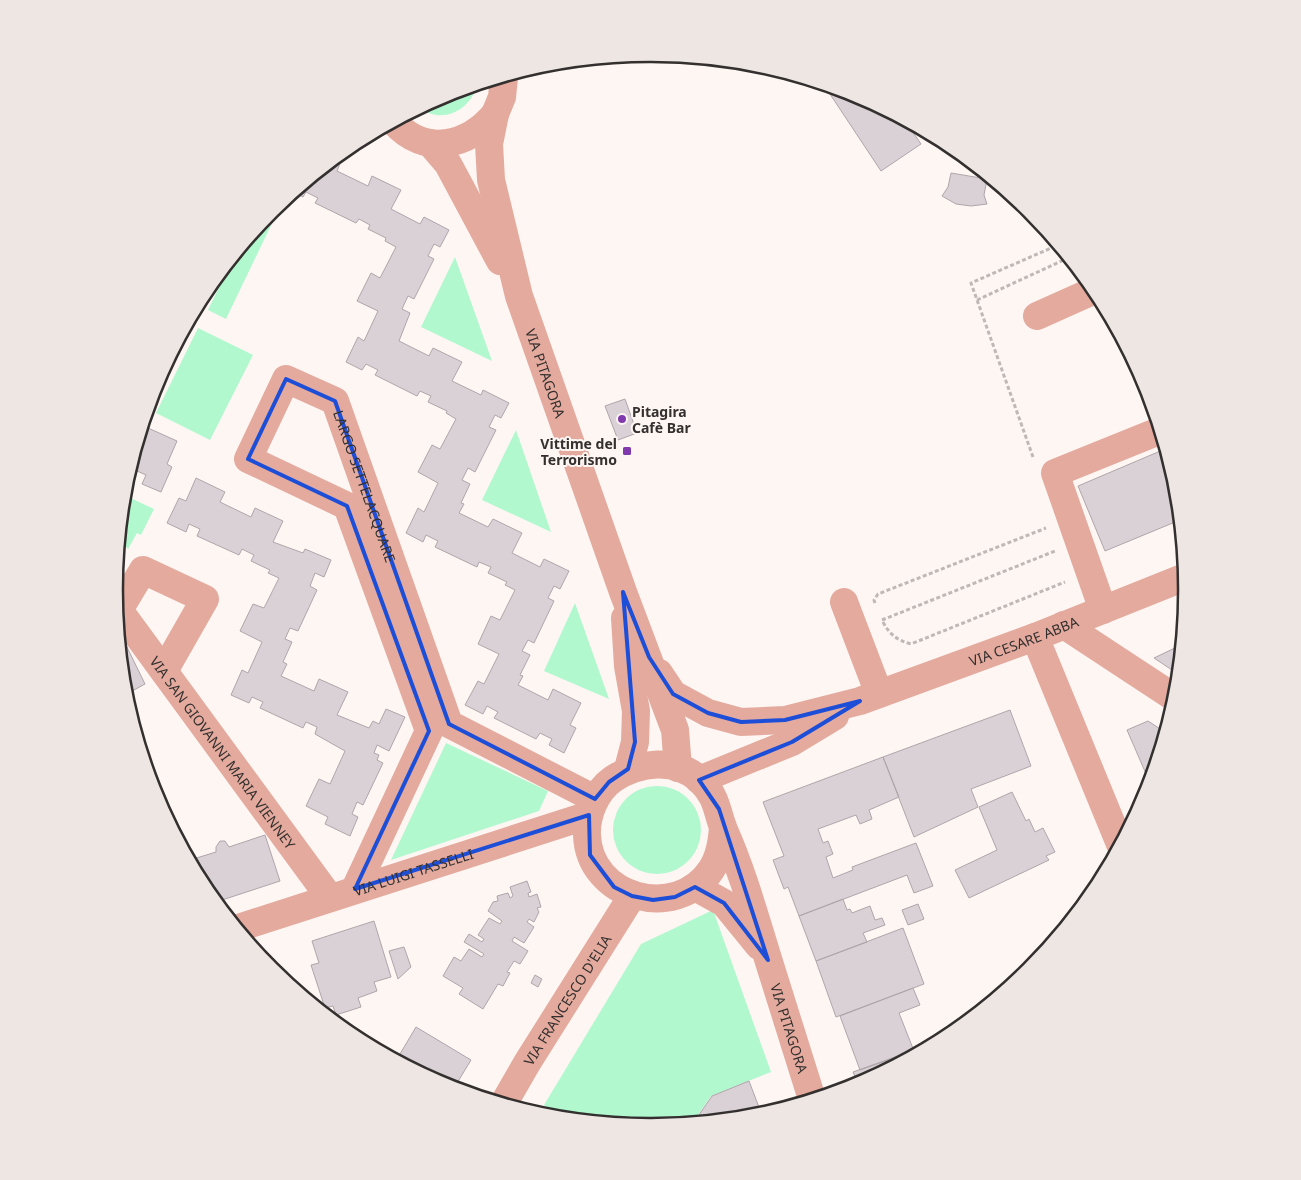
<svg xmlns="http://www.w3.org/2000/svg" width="1301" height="1180" font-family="'Noto Sans',sans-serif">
<rect width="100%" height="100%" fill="#fef6f3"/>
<!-- green -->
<path fill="#b1f8cf" d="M477,85c-6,25 -35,40 -57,23l26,-14z
M270,213l6,2 -50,104 -18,-9 25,-52z
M455,257l37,104 -71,-34z
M189,322l4,1 -40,83 -4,-2 6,-19z
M198,328l55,27 -43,85 -54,-27z
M516,430l35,102 -69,-32z
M124,495l30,14 -13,26 -4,-2 -9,16 -9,-10z
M575,603l34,96 -65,-28z
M446,743l102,48 -9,20 -148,49z
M613 830a44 44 0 1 1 88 0a44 44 0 1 1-88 0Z
M713,910l58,162 -60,24 -18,26 -43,4 -95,-9 -11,-12 97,-161z"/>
<!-- building -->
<path fill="#d9d1d5" stroke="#aea6aa" d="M824,85l32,10 50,27 15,22 -40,27z
M335,158l6,3 -4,10 31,15 4,-10 29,14 -10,19 29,15 4,-7 25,13 -9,17 -6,-3 -6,12 6,3 -20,40 -6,-3 -6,13 8,4 -11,28 30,15 4,-8 29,14 -10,19 29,14 2,-5 26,13 -8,15 -6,-3 -6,12 7,3 -21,42 -7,-4 -6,12 8,4 -9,19 3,1 -5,9 29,14 5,-8 29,14 -10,20 28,14 4,-8 25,12 -9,18 -6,-3 -6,12 6,3 -20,42 -6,-3 -6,11 8,4 -10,20 3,1 -5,9 30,15 5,-11 28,14 -11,22 6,3 -12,25 -15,-8 3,-6 -12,-6 -4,6 -42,-21 4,-6 -11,-6 -4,8 -18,-9 13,-24 6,3 15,-30 -21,-10 13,-28 9,4 15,-30 -10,-5 2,-3 -19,-9 3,-6 -12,-5 -2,5 -42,-20 3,-6 -12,-6 -3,7 -17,-9 12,-25 6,4 14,-29 -20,-11 14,-27 8,4 16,-30 -10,-6 1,-2 -19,-9 3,-6 -11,-5 -3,5 -42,-21 3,-5 -12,-6 -4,6 -16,-8 12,-25 6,4 14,-30 -21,-10 14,-28 9,5 16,-31 -11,-6 1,-3 -18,-9 2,-4 -11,-6 -3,4 -41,-20 3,-5 -12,-6 -3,5 -9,-5z
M951,173l36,6 -3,16 3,9 -16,2 -15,-2 -14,-8 6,-9z
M625,399l12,34 -19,7 -13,-34z
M148,428l29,13 -10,23 5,3 -11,25 -19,-8 4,-9 -11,-5 -3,7 -4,-2 12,-40 3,2z
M1165,449l11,37 4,34 -75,31 -27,-65z
M196,478l29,14 -5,10 31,15 4,-9 28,13 -10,21 30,11 2,-4 26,11 -7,17 -9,-4 -5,13 7,4 -19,41 -8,-3 -5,11 7,3 -9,20 4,2 -6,12 33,15 5,-12 29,13 -11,23 32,13 4,-7 6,3 7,-15 19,8 -16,34 -12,-6 -3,8 5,2 -2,5 6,3 -20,42 -6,-3 -5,12 6,3 -8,19 -25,-12 3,-7 -22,-11 13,-27 11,5 15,-33 -30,-17 2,-7 -11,-5 -3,6 -43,-20 3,-6 -11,-5 -3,6 -18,-8 11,-25 6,3 14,-31 -22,-11 13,-27 11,4 15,-30 -11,-5 2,-3 -19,-9 3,-6 -12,-6 -3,6 -42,-19 3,-7 -11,-5 -3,8 -19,-9 12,-25 7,3z
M123,639l22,45 -20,11 -6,-54z
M1181,645l-3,29 -24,-16z
M1010,710l21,56 -60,23 7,18 -64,30 -31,-80z
M1148,721l17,11 -15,51 -23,-53z
M883,757l16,40 -30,13 3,9 -12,5 -4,-9 -38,14 5,14 5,-2 5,13 -7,3 7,21 20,-8 -1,-3 64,-24 17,43 -19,7 -7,-18 -108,41 -11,-29 -4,2 -11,-29 11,-4 -21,-54z
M1012,792l14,29 3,-2 6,13 8,-4 12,24 -9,4 3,4 -80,38 -14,-28 42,-20 -18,-43z
M265,835l15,46 -64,21 -12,-14 -14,-28 26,-8v-5l4,-6h5l4,6z
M527,881l4,11 -3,1 1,4 8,-3 4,13 -4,1 2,4 -5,10 -5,-3 -2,3 7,5 -10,16 -10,-6 -2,4 16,10 -8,13 -6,-3 -7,11 3,1 -7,13 -5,-2 -15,25 -24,-15 4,-6 -20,-12 11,-19 7,4 8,-12 13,8 2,-3 -20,-12 5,-8 13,8 2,-3 -6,-4 11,-17 11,6 2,-3 -14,-10 5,-9 5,-1 -1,-5 11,-3 2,5 3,-2 -3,-9z
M843,899l4,11 3,-1 2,4 18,-7 5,14 7,-2 3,7 -22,8 4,9 -51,19 -17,-45z
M918,904l6,15 -16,6 -6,-15z
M374,921l17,56 -17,5 3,9 -19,7 3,9 -25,8 -3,-9 -8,2 -14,-43 8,-2 -7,-22z
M903,928l21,56 -88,33 -20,-56z
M404,947l7,20 -13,12 -9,-28z
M535,975l7,4 -4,8 -7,-4z
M913,988l7,17 -21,8 15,38 -54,19 -20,-54z
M416,1027l55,33 -17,28 -57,-29z
M934,1043l-76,41 -5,-12z
M749,1081l11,29 -18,7 -48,5 18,-26z"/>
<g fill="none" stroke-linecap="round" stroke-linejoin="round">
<!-- path -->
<path stroke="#bfb8b6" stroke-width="3" stroke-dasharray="4 2.5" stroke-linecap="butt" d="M977,300l91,-42
M1033,457l-62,-174 87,-38
M875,603l-1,-3 4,-6 168,-66
M882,620l173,-69
M883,622c7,13 14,18 28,22l154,-62"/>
<!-- minor -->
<g stroke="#e4aa9e" stroke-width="28">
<path id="s1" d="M504,77l-2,20 -7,17 -6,30 2,36 28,116 104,296 52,138 3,38"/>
<path d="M394,122c31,35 74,24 101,-8"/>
<path d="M430,143l18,21 52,97"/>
<path d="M1037,316l58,-26"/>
<path d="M844,602l35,92"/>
<path d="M119,610l24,-40 62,29 -41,72"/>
<path d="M1103,610l-48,-137 104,-42"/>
<path id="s2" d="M116,612l3,-2 211,288"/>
<path d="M625,618l3,48 8,45 -1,31 -7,27"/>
<path d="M1064,625l111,73"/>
<path d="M1035,637l85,207"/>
<path id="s3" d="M659,673l14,21 35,19 33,9 44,-2 75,-19 175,-64 150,-60"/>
<path d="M699,780l93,-38 43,-26"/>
<path id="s4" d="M723,827c-1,15 -3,30 -12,43 -35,52 -122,28 -124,-35 -1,-20 9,-44 26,-56 26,-17 62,-22 87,1 18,18 16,30 24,50 19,43 31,87 45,132 14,46 29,91 43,137"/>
<path d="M695,887l29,16 35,43"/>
<path id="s5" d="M355,889l74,-158 -82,-225 -99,-47 38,-80 49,22 114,323 146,75"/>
<path id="s6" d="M238,928l351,-113"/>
<path id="s7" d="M504,1103l23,-40 105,-167"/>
</g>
</g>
<!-- marked area -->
<path fill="none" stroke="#1d4ed8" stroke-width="4" stroke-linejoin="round" d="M286,379l49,22 114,323 146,75 14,-17 19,-13 7,-27 -12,-150 26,65 24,37 35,19 33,9 44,-2 75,-19 -68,41 -93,38 20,29 49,151 -44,-57 -29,-16 -20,10 -22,3 -21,-4 -18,-9 -24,-32 -1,-40 -234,74 74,-158 -82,-225 -99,-47z"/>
<!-- markers -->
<g fill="#813aad" stroke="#fef6f3" stroke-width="2">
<circle cx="622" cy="419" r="5"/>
<rect x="622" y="446" width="10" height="10" rx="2.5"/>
</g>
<g text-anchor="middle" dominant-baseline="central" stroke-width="4" stroke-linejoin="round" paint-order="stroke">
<!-- street labels -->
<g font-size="14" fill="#33302f" stroke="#fef6f3">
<text stroke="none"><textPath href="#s1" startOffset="306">VIA PITAGORA</textPath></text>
<text stroke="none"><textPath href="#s5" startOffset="756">LARGO SETTELACQUARE</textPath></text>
<text stroke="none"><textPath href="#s3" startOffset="395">VIA CESARE ABBA</textPath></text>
<text stroke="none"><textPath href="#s2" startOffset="180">VIA SAN GIOVANNI MARIA VIENNEY</textPath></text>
<text stroke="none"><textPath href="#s6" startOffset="184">VIA LUIGI TASSELLI</textPath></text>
<text stroke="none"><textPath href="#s7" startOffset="121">VIA FRANCESCO D'ELIA</textPath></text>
<text stroke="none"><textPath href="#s4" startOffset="636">VIA PITAGORA</textPath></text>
</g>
<!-- poi labels -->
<g font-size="14" font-weight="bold" fill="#33302f" stroke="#fef6f3" text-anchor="start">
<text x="632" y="411">Pitagira<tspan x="632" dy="16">Cafè Bar</tspan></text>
<text x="617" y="443" text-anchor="end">Vittime del<tspan x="617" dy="16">Terrorismo</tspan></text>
</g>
</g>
<!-- crop -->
<path d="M0 0H1301V1180H0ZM650 62H651A527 527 0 0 1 1178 589V591A527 527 0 0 1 651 1118H650A527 527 0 0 1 123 591V589A527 527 0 0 1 650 62Z" fill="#eee6e3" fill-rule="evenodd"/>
<path fill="none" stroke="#33302f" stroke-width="2.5" d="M650 62H651A527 527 0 0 1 1178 589V591A527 527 0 0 1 651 1118H650A527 527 0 0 1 123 591V589A527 527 0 0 1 650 62Z"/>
</svg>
